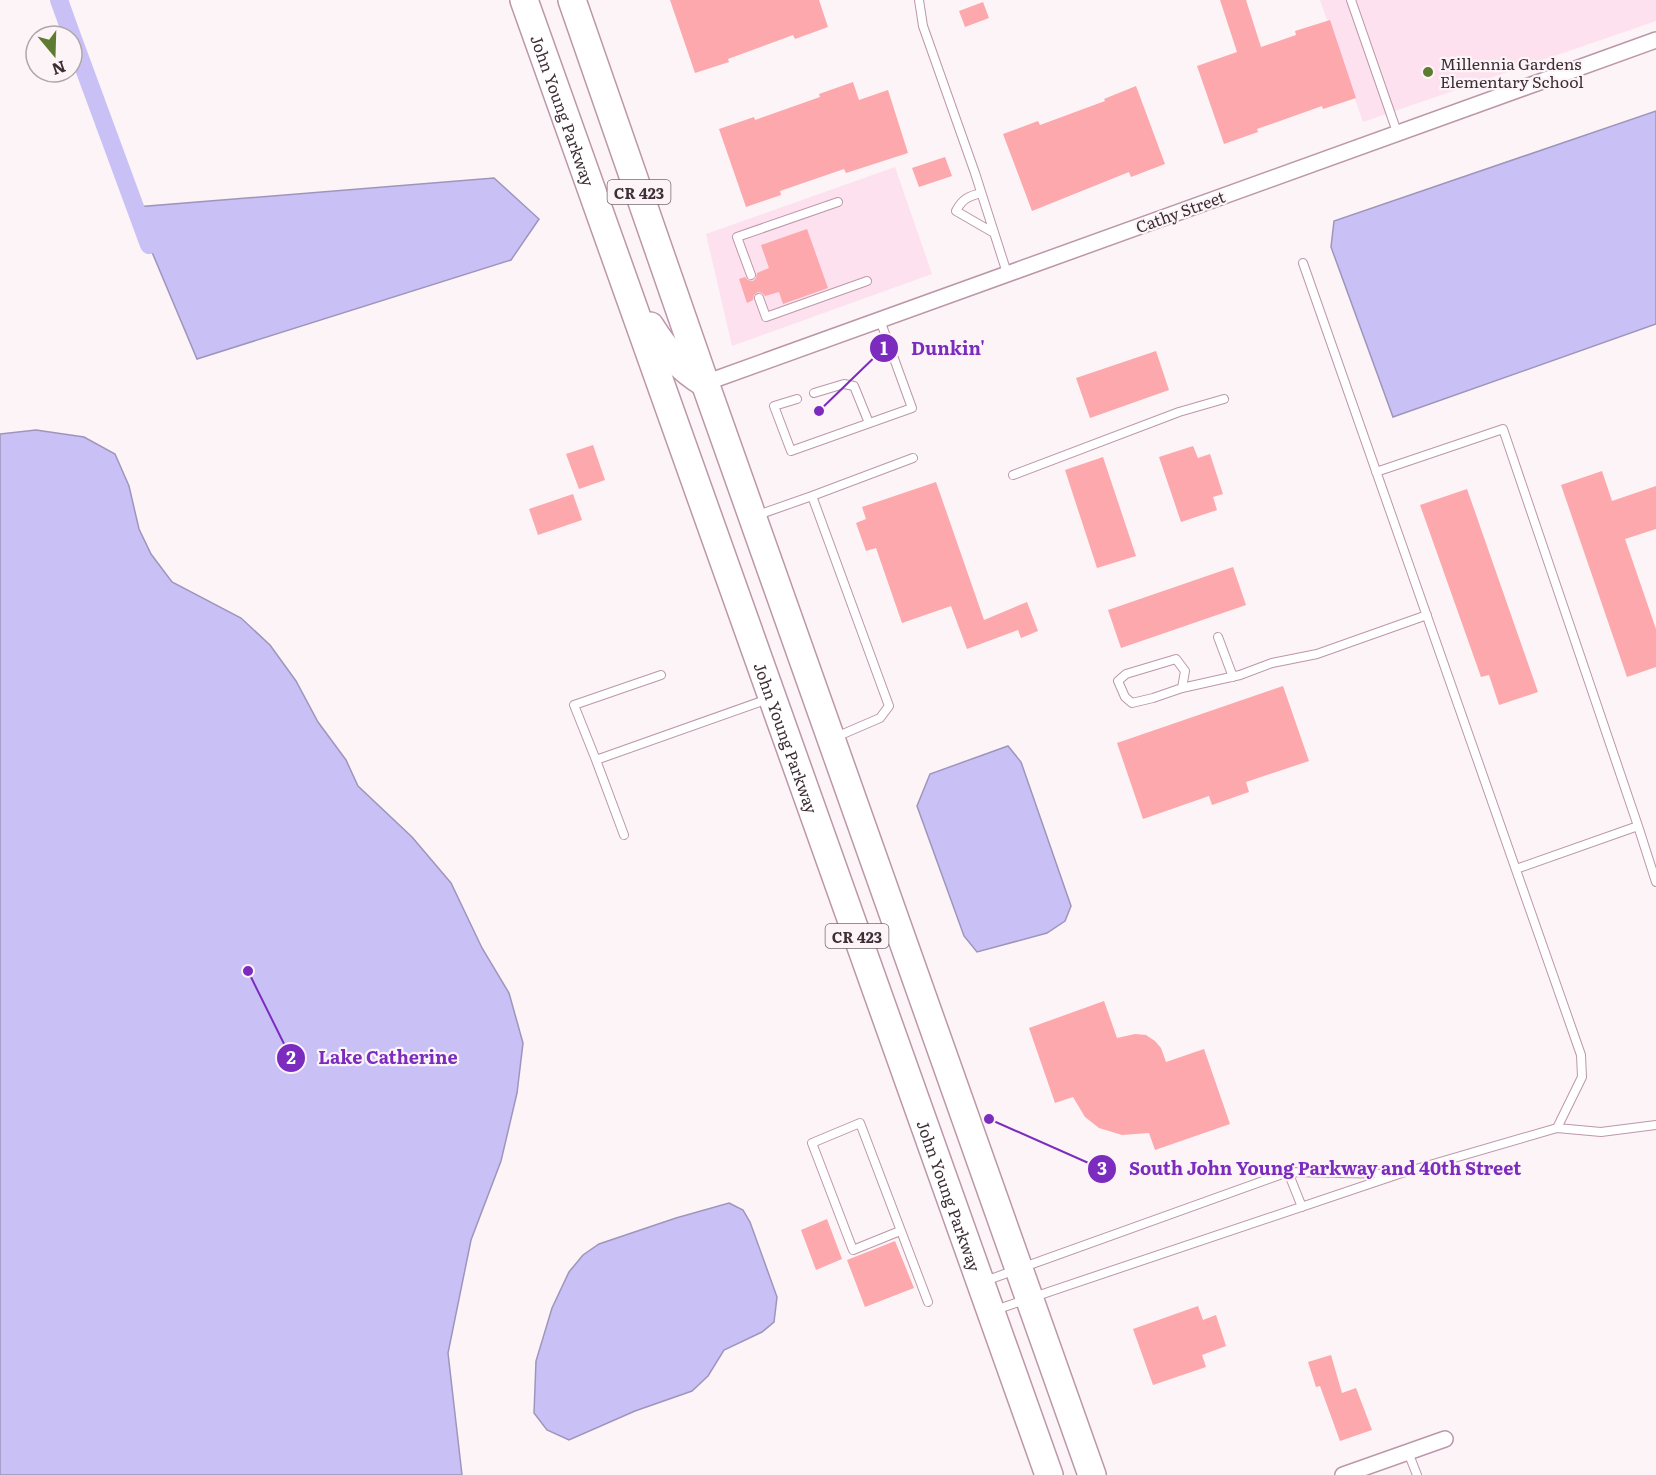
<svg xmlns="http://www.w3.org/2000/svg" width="1656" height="1475" font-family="Literata,serif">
<rect width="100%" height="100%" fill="#fcf4f7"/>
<!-- built -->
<path fill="#fde1ee" d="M1320,0h336v21l-293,101z
M895,167l37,107 -200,72 -26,-112z"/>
<!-- water -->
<path fill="#c9c1f6" stroke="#9f95bc" stroke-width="1.5" d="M1656,111v213l-263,93 -62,-170 3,-26z
M494,178l45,41 -28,41 -314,99 -48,-114 -13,-38z
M36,430l48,7 31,17 14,32 10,43 12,25 21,28 69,36 29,27 26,36 22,41 28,38 12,26 54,51 39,46 31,65 27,45 14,50 -6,50 -16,68 -30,79 -23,113 14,122h-462v-1041z
M1008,746l13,16 50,144 -6,15 -18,12 -70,19 -13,-16 -47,-130 13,-32z
M729,1203l14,7 7,12 27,75 -3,25 -12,10 -38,18 -16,26 -16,15 -57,20 -66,29 -22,-10 -13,-17 2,-52 16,-53 17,-36 14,-17 16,-11 77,-26z"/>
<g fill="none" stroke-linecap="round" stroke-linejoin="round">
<!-- canal -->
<path stroke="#c9c1f6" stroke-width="18" d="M59,0l13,36
M72,36l77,209"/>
</g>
<!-- building -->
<path fill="#fca8ad" d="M670,0h149l9,27 -33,12 -2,-4 -65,24 1,3 -34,11z
M1220,0h26l15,47 35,-12 -1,-4 35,-11 26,78 -33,11 -1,-3 -65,23 1,3 -34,12 -27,-78 40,-14z
M983,2l6,16 -24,9 -6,-16z
M853,82l6,18 29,-10 20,63 -62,20 -2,-4 -64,22 1,4 -35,12 -27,-78 35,-12 1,3 65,-23 -1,-3z
M1136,86l29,78 -34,13 -2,-5 -97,39 -29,-77 35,-13 2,4 65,-24 -1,-2z
M945,157l7,19 -33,11 -7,-19z
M807,229l21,59 -45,16 -4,-12 -14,4 -3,-3 -4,-1 -4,3 -1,5 -6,3 -8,-24 6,-2 3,3 5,1 3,-3 1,-5 12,-5 -8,-23z
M1156,351l13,39 -79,28 -14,-40z
M593,445l12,35 -26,9 -13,-35z
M1193,446l5,12 12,-4 13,40 -10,3 4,13 -36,12 -22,-65z
M1103,457l33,99 -39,12 -32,-98z
M1602,471l10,30 44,-15v43l-31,10 31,90v38l-29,10 -66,-192z
M936,482l48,138 43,-18 11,29 -17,7 -3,-8 -51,19 -16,-43 -49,17 -26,-75 -10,3 -10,-28 10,-4 -4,-12z
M1467,489l71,203 -39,13 -10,-30 -8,2 -61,-172z
M573,494l9,26 -44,15 -9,-26z
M1233,567l13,38 -125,43 -13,-38z
M1283,686l26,75 -63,21 3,10 -37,13 -3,-9 -66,23 -26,-76z
M1104,1001l13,37 18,-4 11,1 9,6 6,7 5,14 38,-13 26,75 -75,26 -6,-17 -27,2 -23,-7 -14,-11 -12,-20 -18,6 -26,-75z
M827,1219l15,40 -26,11 -15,-40z
M895,1241l19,47 -49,19 -18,-47z
M1198,1306l5,14 13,-5 10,31 -24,9 4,12 -53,18 -20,-56z
M1331,1355l11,38 14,-5 16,42 -32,11 -20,-55 -4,1 -8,-25z"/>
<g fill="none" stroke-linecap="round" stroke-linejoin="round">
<!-- lane casing -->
<g stroke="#bc97a9" stroke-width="10">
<path id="lane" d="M919,0l4,26 52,147 32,100
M1351,0l46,132
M981,193c-12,3 -19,6 -25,18l38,22
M751,275l-14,-38 101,-35
M759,298l7,19 101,-36
M814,393l30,-9 10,2 15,37
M797,399l-23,7 17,45 121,-43 -32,-88
M1376,472l127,-43 135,397 -122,43
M1013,475l166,-63 45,-13
M812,496l101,-38
M758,515l54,-19 77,210 -9,12 -44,19
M1218,637l15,40
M1182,688l3,-17 -9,-12 -50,15 -8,7 7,16 7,6 21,-5 29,-10 58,-13 32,-12 45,-9 110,-39
M596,760l-22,-55 87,-30
M1638,826l18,56
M624,835l-28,-75 172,-61
M1557,1128l44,4 55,-7
M1288,1172l14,35
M900,1231l-47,19 -41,-107 48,-20 68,179
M985,1281l303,-109 106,2
M995,1310l404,-136 158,-46 25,-51 -1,-22 -278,-792
M1408,1452l9,23"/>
</g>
<!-- street casing -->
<g stroke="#bc97a9" stroke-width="18">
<path id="street" d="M705,383l951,-343
M1343,1475l102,-36"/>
</g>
<!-- highway casing -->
<g stroke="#bc97a9" stroke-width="30">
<g id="highway">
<path id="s1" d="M524,0l525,1475"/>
<path d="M572,0l133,383 387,1092"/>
<path d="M650,326c15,24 31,43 55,57"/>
</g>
</g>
<!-- lane -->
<use href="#lane" stroke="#fff" stroke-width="8"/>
<!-- street -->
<use href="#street" stroke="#fff" stroke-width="15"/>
<!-- highway -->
<use href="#highway" stroke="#fff" stroke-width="27"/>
</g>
<!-- markers -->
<circle fill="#5e7c31" stroke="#fcf4f7" stroke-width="2" cx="1428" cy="72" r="6"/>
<g text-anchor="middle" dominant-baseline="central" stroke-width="4.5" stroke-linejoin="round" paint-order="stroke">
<!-- shield labels -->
<g fill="#fcf4f7" stroke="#776a70" stroke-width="1.5">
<rect x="607.5" y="180" width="63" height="24" rx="4.5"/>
<rect x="825.5" y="924" width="63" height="24" rx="4.5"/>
</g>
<g font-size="15" font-weight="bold" fill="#3e2f36">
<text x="639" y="192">CR 423</text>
<text x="857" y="936">CR 423</text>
</g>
<!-- poi labels -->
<g font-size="16" fill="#3e2f36" stroke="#fcf4f7" text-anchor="start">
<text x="1440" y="63">Millennia Gardens<tspan x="1440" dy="18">Elementary School</tspan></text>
</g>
<!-- street labels -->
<g font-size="16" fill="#3e2f36" stroke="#fcf4f7">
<text stroke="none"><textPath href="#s1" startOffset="117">John Young Parkway</textPath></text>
<text transform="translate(1180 211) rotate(-20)">Cathy Street</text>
<text stroke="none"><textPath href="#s1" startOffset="783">John Young Parkway</textPath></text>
<text stroke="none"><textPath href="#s1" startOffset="1269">John Young Parkway</textPath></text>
</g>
</g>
<!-- callouts -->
<path fill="none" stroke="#7b2cbf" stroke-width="2" d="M819 411L884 348M248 971L291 1058M989 1119L1102 1169"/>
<g fill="#7b2cbf" stroke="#fcf4f7" stroke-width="2">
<circle cx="819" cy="411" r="6"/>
<circle cx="248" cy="971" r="6"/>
<circle cx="989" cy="1119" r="6"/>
<circle cx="884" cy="348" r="15"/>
<circle cx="291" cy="1058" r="15"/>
<circle cx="1102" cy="1169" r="15"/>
</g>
<g font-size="18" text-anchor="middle" font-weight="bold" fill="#fff">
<text x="884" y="355">1</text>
<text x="291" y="1064">2</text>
<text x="1102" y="1175">3</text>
</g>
<g font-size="18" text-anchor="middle" font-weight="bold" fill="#7b2cbf" stroke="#fcf4f7" stroke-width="4.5" stroke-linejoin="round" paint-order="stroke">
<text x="948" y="355">Dunkin'</text>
<text x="388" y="1064">Lake Catherine</text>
<text x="1325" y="1175">South John Young Parkway and 40th Street</text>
</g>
<!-- north arrow -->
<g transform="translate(54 54) rotate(161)"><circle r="28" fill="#fcf4f7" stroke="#b0a5aa" stroke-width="1.5"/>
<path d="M0-4.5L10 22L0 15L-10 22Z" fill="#5e7c31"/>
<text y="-9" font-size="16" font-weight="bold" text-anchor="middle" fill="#3e2f36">N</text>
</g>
</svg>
